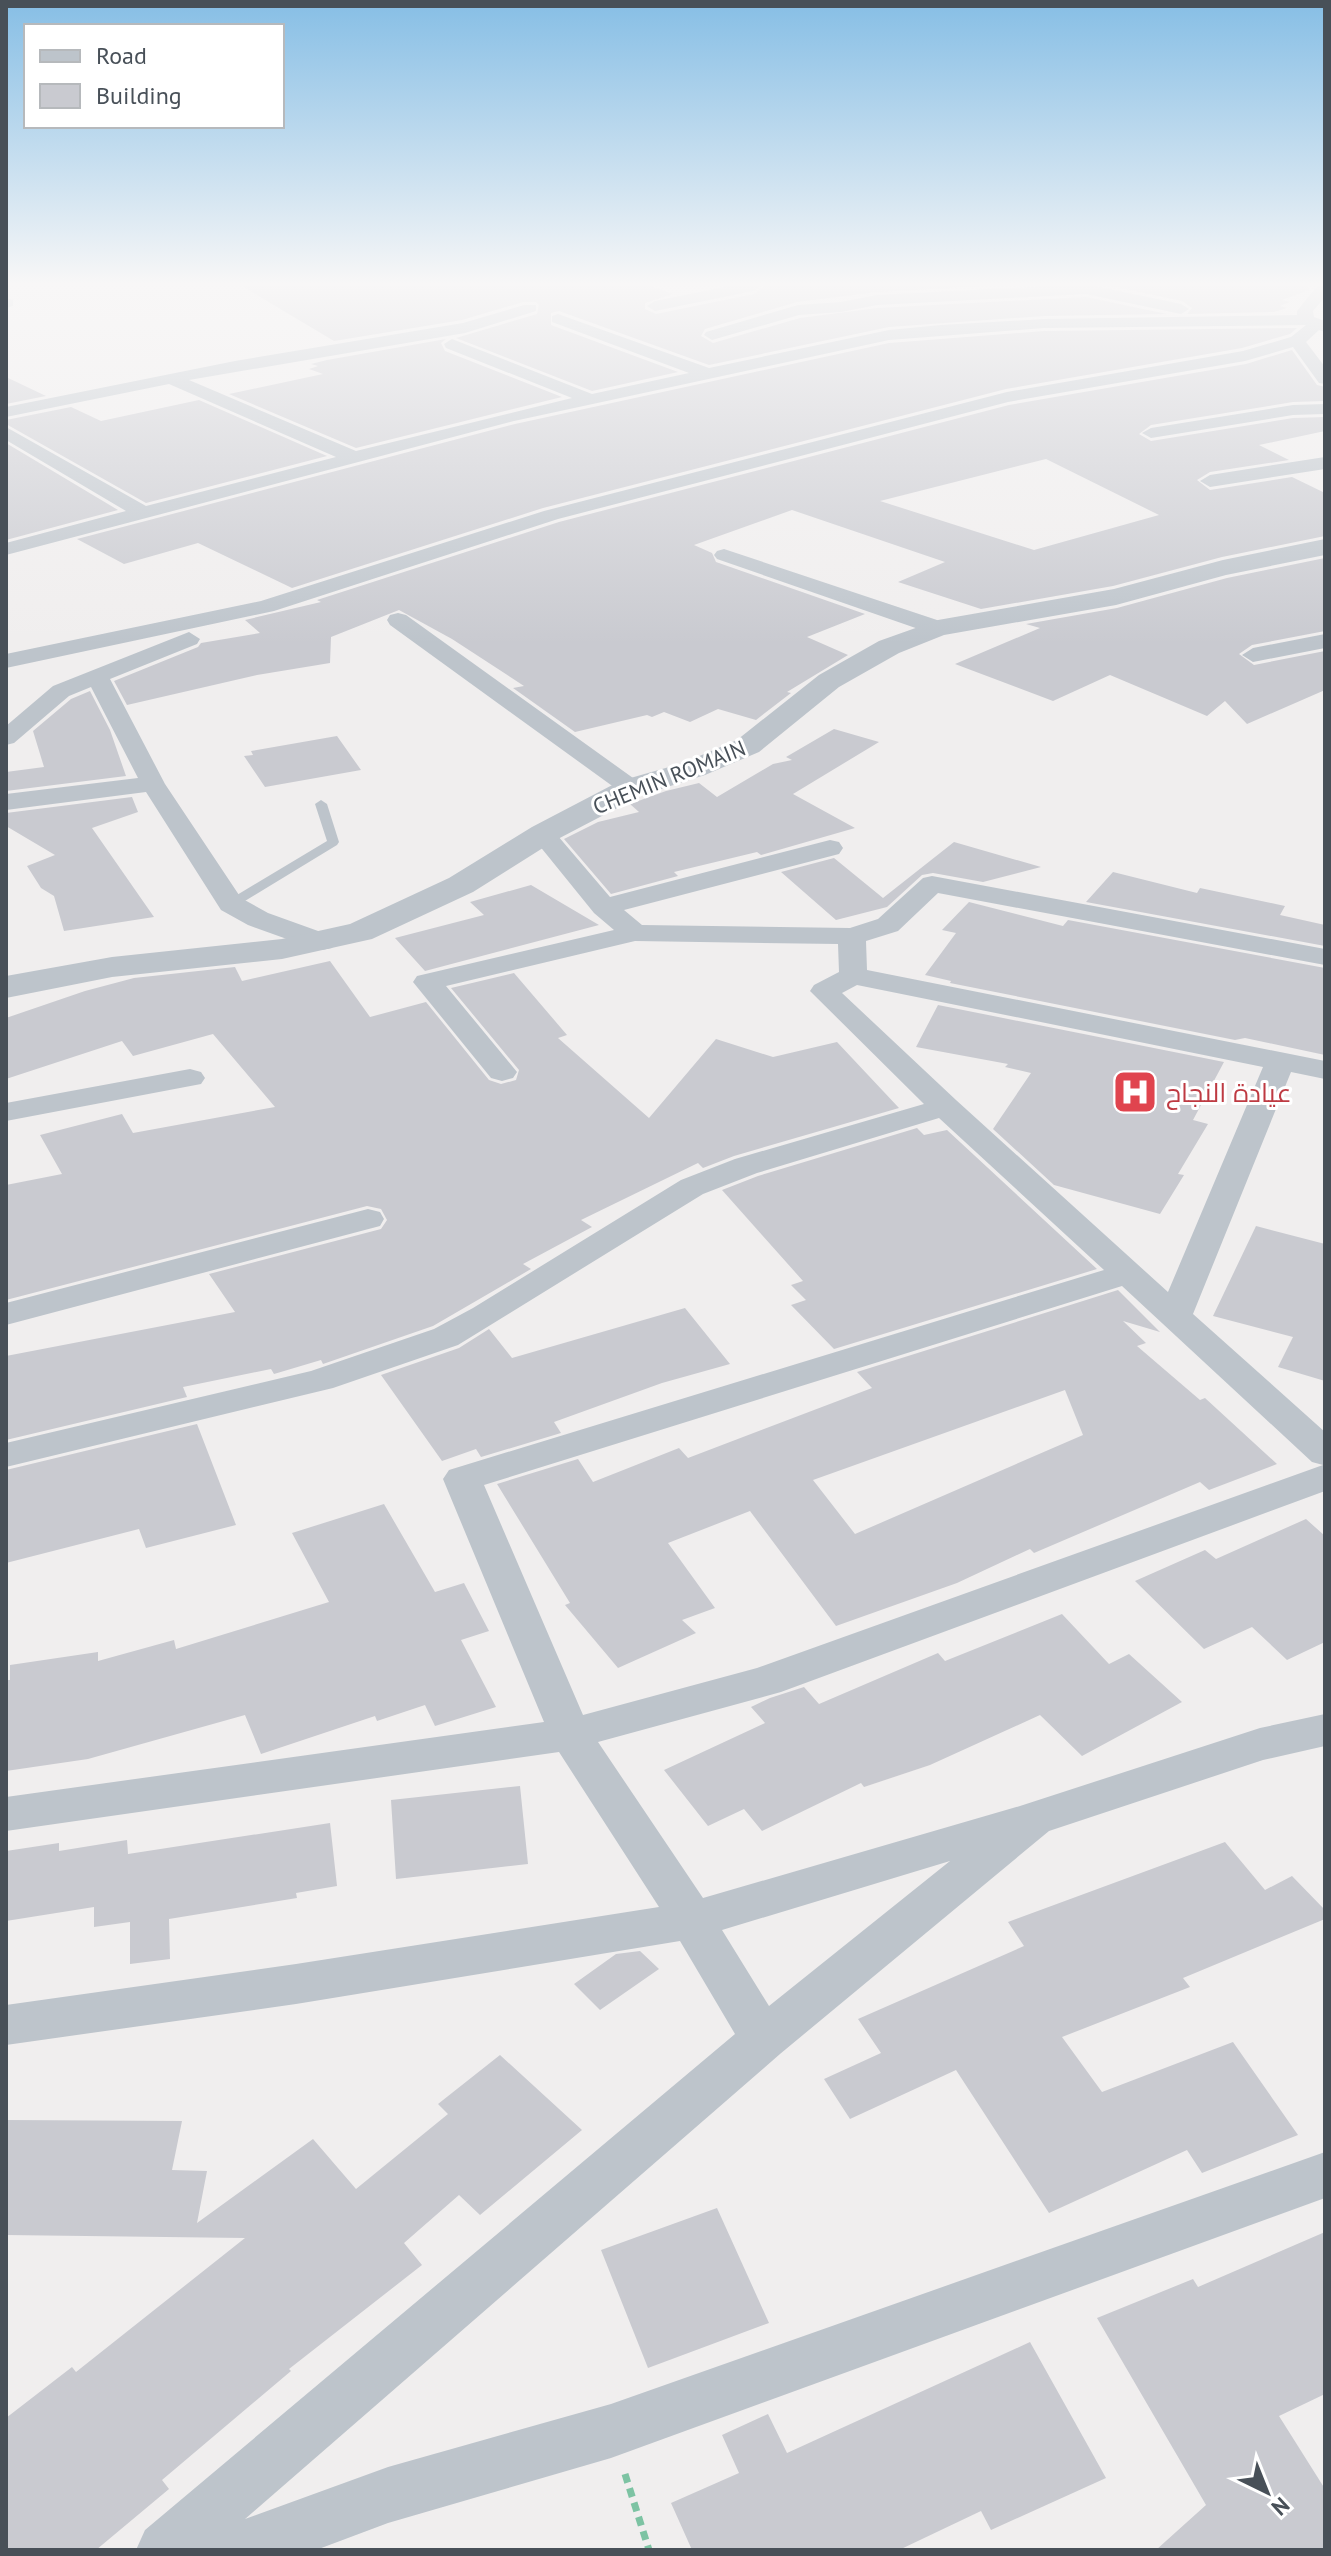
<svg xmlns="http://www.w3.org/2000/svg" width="1331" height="2556" font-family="'PT Sans',Cairo,sans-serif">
<rect width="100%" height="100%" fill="#f0eeee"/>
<!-- building -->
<path fill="#c9cad0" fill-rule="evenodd" d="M242,286h410l21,8 -28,9v6l11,5 98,-20 10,-8h222l-109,6 -80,10 -92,27 -4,7 12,7 87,-25 77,-10 209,-11 81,17 -123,2 -155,11 -180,38 -150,-54 -8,2v12l127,47 -86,19 -136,-53 81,-24 2,-9 -3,-3h-13l-61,18 -128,21z
M1111,286h197l1,4 -27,10 8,2 -10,4 7,2 -13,4 -87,2 5,-6 -10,-7z
M1297,328l-7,6 -48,14 -236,41 -463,119 -251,80 -94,-45 -74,21 -47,-25 438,-115 374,-81 155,-12z
M446,339l-5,4 4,8 117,46 -206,51 -127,-54 94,-20 -14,-5 9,-3 -7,-2 16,-4z
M1292,350l25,35 8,2v14l-32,1 -142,23 -12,9 12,7 142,-23 32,-1v14l-66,14 30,15 -79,12 -13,8 13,10 82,-13 33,16v43l-103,21 -109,29 -132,23 -83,-27 47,-20 -153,-52 -98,35 18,8 4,9 149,52 -58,23 41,18 -61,37 4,1 -35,27 -38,-11 -28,13 -26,-10 -12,5 -5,-2 -72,17 -62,-44 11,-2 -72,-47 -53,-29 -68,27 -1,26 -73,12 -130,30 -13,-24 84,-34 3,-4 59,-10 -15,-13 76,-18 -4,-2 242,-78 450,-117 237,-41zM1046,459l113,56 -125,35 -154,-49z
M6,377l40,19 -40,8z
M199,400l128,56 -181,47 -140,-79v-4l65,-13 30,14z
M6,443l112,67 -112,30z
M1325,558v73l-73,14 -13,9 15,11 71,-14v39l-78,34 -22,-23 -18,15 -97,-41 -57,26 -98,-37 85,-36 -14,-4 91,-16 110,-30z
M90,691l20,39 16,46 -120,15v-19l38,-5 -11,-36 38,-32z
M834,729l45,13 -86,52 62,34 -94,27 -4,-3 -83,20 4,4 -67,18 -47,-55 34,-17 41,-10 -9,-8 36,-13 33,-8 18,14 56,-33 19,-4 -6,-3z
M337,736l24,34 -96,17 -21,-31 9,-1 -2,-4z
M132,797l6,15 -46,16 62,89 -90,14 -10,-35 -13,-8 -14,-22 28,-11 -49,-29v-13z
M954,842l87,25 -58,15 -50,-9 -11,2 -35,32 -51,13 -55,-48 53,-14 49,40z
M1113,872l84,21 3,-5 85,18 -5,9 45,10v21l-239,-44z
M531,885l68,40 -174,46 -30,-33 89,-23 -14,-13z
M969,902l94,24 5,-6 257,48v87l-80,-17 -10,2 -285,-57 1,-2 -26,-6 31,-42 -14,-3z
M330,961l40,56 56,-15 63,78 12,4 15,-4 3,-10 -68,-82 63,-15 53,62 -9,3 91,80 67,-79 57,18 64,-15 62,66 -165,48 -31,12 -5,-5 -117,57 11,7 -69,37 8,5 -98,57 -110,38 -2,-4 -47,14 -3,-5 -88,18 4,10 -181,43v-84l229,-44 -26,-38 172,-45 6,-9 -6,-11 -14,-3 -361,94v-115l56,-11 -22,-39 82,-21 11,19 142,-26 -62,-73 -80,22 -11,-15 -116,38v-61l79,-27 49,-13 101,-11 7,14z
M938,1005l286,57 -31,58 15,4 -30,50 6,1 -24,39 -106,-29 -61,-56 38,-56 -26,-6 3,-3 -92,-17z
M917,1128l7,7 23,-5 150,139 -263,80 -43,-44 15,-5 -15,-15 12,-4 -81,-91 36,-14z
M1256,1226l69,18v137l-47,-14 15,-30 -80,-21z
M1118,1290l42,42 -37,-11 23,22 -9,3 63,54 5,-2 72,66 -68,26 -9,-8 -166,71 -4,-4 -73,34 -121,43 -86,-115 -82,32 47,65 -33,12 14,13 -78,35 -53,-63 5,-2 -73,-119 81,-25 15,23 86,-34 9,10 184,-70 -15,-16zM1065,1390l18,45 -228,99 -42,-54z
M685,1308l45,56 -68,19 -108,39 7,11 -80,24 -5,-8 -34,12 -61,-86 78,-27 30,-19 23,29z
M197,1424l39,101 -90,23 -7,-19 -133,34v-93z
M384,1504l51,88 29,-9 25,48 -28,9 35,67 -61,19 -10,-21 -48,16 -2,-5 -114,38 -16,-39 -157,44 -82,12v-91h4v-15l88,-13v9l76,-21 2,9 153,-47 -37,-69z
M1306,1519l19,17v106l-38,18 -35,-33 -48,22 -69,-68 70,-31 11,9z
M1062,1614l47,50 20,-10 53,48 -100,54 -42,-41 -110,50 -66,22 -3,-4 -99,48 -18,-22 -36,17 -44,-56 101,-47 -14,-16 19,-9 34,-11 15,17 119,-51 7,8z
M520,1786l8,78 -132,15 -5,-79z
M330,1823l7,63 -41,7 1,5 -128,21 1,40 -40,5v-42l-36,5v-20l-88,14v-70l53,-8v8l68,-11 1,14z
M1225,1842l40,48 27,-14 33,34v9l-142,59 7,9 -128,50 40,55 131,-50 65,93 -96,38 -15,-23 -138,63 -93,-143 -106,49 -26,-40 57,-26 -23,-34 166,-73 -16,-24z
M640,1951l19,18 -59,41 -26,-26 42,-30z
M500,2055l82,75 -102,85 -21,-20 -55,48 18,22 -133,104 2,2 -129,109 7,9 -73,61h-90v-132l66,-51 4,5 169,-134 -239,-3v-115l176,1 -10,49 35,1 -10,52 116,-84 43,50 92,-75 -10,-10z
M717,2208l52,115 -121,45 -47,-118z
M1325,2232v162l-46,22 46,73v61h-169l50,-45 -109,-187 96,-39 5,8z
M1030,2342l76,136 -115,52 -10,-19 -82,39h-207l-21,-47 68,-30 -17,-38 46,-21 19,39z"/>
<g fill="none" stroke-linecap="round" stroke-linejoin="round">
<!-- path -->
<path stroke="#7dc3a3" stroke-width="7" stroke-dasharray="9 6" stroke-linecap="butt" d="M625,2474l24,76"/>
<!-- service -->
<path fill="#bdc4cb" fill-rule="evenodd" d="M321,800l6,4 12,38 -2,3 -102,62h-8v-6l100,-60 -12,-37z"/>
<!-- minor -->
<path fill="#bdc4cb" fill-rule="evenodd" d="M729,286h32l-8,5 -98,20 -8,-5 8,-5z
M1048,286h47l86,18 8,5 -8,5 -95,-20 -209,11 -36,7 -42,3 -87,25 -8,-5 2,-3 92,-27 43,-3 36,-7z
M1317,286h8v11l-12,14 1,6 11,4v11l-6,-2 -13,12 19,25v17l-6,-1 -26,-36 -48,14 -237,41 -450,117 -284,92 -268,57v-14l255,-53 283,-90 463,-119 236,-41 48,-14 15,-12 -262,3 -155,12 -375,81 -508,134v-12l120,-32 -120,-71v-13l140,79 190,-49 -167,-73 -163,33v-10l229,-46 228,-38 61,-18h12v6l-71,22 -276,47 167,71 216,-53 -126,-50 -2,-4 8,-5 140,55 97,-21 -137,-51v-6l6,-2 151,54 180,-38 52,-5 103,-6 253,-4v-4z
M6,298l7,2v6l-7,2z
M1325,404v10l-32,1 -142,23 -9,-5 9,-5 142,-23z
M1325,457v12l-115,18 -10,-6 10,-6z
M724,549l222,74 3,5 -11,7 -8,-2 -213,-74 -3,-4 3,-4z
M398,613l8,2 234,168 3,5 -3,5h-18l-232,-168 -3,-5 3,-5z
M189,632l11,7 -3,5 -87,35 55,105 76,114 27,15 64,23 4,6 -4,6 -10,2 -10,-2 -64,-23 -27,-15 -75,-118 -140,18v-16l132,-16 -47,-91 -22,9 -55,47 -8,2v-19l47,-40z
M1325,634v14l-72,14 -11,-7 11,-7z
M543,826l9,3 58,68 220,-57 9,2 4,6 -4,6 -215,56 18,15 208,3 28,-9 45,-41 9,-2 393,73v16l-387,-72 -40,38 -32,10 1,29 458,91v18l-34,-7 -98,242 132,118v59l-544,201 -183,50 105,156 317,-92 240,-78 65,-14v32l-62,14 -214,71 -269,223 -535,465 143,-52 223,-63 714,-252v46l-714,260 -223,65 -72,27h-180l9,-20 590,-496 -55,-93 -384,63 -290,41v-40l290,-41 363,-57 -100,-155 -553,79v-34l538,-75 -101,-243 6,-9 655,-200 -165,-152 -182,55 -54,21 -245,151 -125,43 -327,79v-24l305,-72 123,-42 39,-21 208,-128 54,-21 189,-55 -114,-113 4,-6 25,-13 -1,-28 -203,-3 -189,45 71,86 -4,6 -11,3 -11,-3 -78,-96 4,-6 197,-46 -20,-17 -64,-79 4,-5zM857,985l406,82 -95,225 -212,-192 -114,-107zM1122,1286l190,176 11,3 -566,203 -174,47 -99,-230zM950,1861l-181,145 -47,-76z
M190,1069l11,3 4,6 -4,6 -195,37v-18z
M368,1209l12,3 4,7 -4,7 -374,99v-22z"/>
<!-- tertiary -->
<path fill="#bdc4cb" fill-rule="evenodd" d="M1325,539v16l-99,20 -110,30 -172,30 -45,18 -60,34 -80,65 -54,23 -63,20 -88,46 -81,51 -101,47 -90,20 -170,18 -106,21v-22l106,-19 170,-18 68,-15 99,-46 83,-51 88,-46 63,-18 54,-23 82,-65 60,-34 59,-21 176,-31 109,-29z"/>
</g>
<!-- sky -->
<linearGradient id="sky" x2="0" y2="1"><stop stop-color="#86bee5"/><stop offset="0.44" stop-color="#f8f7f7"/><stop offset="1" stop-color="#f8f7f7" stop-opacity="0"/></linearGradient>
<rect width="1331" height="644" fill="url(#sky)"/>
<!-- icons -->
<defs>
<g id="hospital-square" transform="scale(2.3)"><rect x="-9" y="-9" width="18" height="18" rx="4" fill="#e0444e" stroke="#fff"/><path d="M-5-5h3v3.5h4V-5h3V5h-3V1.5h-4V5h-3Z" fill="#fff"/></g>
</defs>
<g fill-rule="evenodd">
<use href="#hospital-square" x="1135" y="1092"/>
</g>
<g text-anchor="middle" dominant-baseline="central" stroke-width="6" stroke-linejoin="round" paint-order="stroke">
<!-- far-street labels -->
<g font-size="22" fill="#485058" stroke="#fff">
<text transform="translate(669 777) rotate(-22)">CHEMIN ROMAIN</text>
</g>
<!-- health labels -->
<g font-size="26" fill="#be3a42" stroke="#fff" text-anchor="start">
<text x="1166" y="1092">عيادة النجاح</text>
</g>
</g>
<!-- border -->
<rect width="1331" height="2556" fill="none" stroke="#485058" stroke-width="16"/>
<!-- legend -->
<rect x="24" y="24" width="260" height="104" fill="#ffffff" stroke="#b6b9bc" stroke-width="2"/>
<rect x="40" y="50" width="40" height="12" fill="#bdc4cb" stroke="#b6b9bc" stroke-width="2"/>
<text x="96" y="64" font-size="24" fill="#485058">Road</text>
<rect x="40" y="84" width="40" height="24" fill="#c9cad0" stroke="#b6b9bc" stroke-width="2"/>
<text x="96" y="104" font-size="24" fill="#485058">Building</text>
<!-- north arrow -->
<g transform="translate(1267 2492) rotate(137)" stroke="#ffffff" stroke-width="6" paint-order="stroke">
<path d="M0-6L14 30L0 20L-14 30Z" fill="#485058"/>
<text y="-12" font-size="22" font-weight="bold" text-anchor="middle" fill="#485058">N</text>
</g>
</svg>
